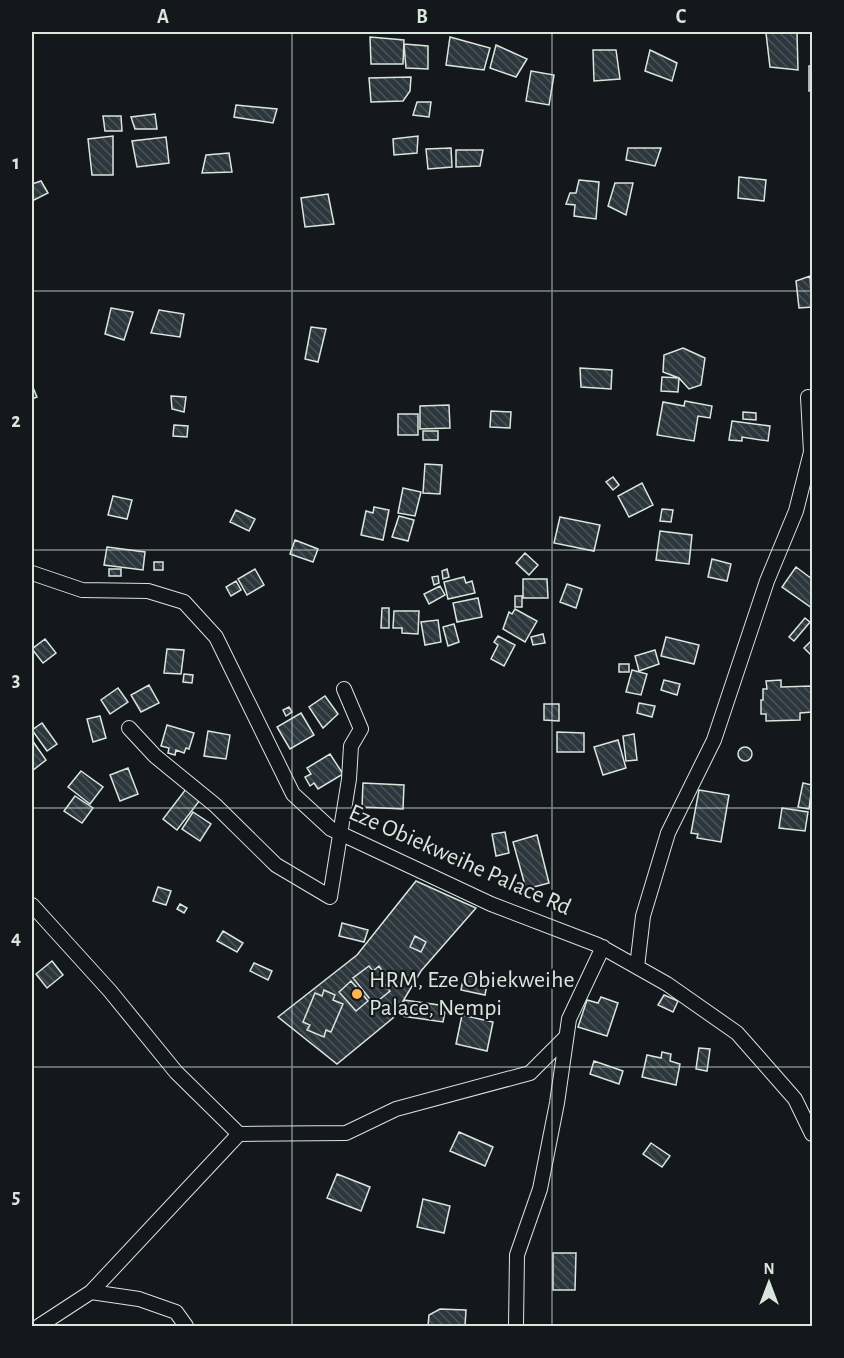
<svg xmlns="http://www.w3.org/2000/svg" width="844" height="1358" font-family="'Alegreya Sans',sans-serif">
<defs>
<pattern id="building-back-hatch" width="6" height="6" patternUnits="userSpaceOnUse" patternTransform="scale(1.5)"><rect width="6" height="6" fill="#2c363c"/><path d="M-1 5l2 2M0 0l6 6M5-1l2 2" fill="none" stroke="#4a5358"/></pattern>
</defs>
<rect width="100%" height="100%" fill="#14181c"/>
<!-- building -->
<path fill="url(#building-back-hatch)" stroke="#d8e6dc" stroke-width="1.5" d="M797,32l1,38 -28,-3 -4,-34z
M370,37l34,3 -1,24h-32z
M450,37l40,11 -6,22 -38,-5z
M404,44l24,2v23l-22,-1z
M496,45l31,14 -11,18 -26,-9z
M593,50h23l4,29 -26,2z
M650,50l27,13 -5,18 -27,-10z
M809,66h3v25h-3z
M531,71l23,4 -5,30 -23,-4z
M411,77l-1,14 -7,10 -32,1 -2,-24z
M417,102h14l-2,15 -16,-2z
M236,105l41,4 -4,14 -39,-6z
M155,114l2,15h-22l-4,-12z
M103,116h18l1,15h-17z
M113,136v39h-21l-4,-36z
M418,136l-1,17 -23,2 -1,-16z
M166,137l3,26 -32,4 -5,-26z
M451,148l1,19 -24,2 -2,-20z
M628,148h33l-6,18 -29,-6z
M456,150h27l-3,16 -24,1z
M229,153l3,19 -30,1 4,-18z
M739,177l27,3 -2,21 -26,-3z
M579,180l20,2 -3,37 -22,-3 1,-11 -9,-1 4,-11h6z
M41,181l7,12 -16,8v-17z
M615,183h18l-7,32 -18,-9z
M328,194l6,30 -29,3 -4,-29z
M810,276l2,31 -13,1 -3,-27z
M111,308l22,4 -9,28 -19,-6z
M159,310l25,4 -4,23 -29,-4z
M311,327l15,2 -8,33 -13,-3z
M683,348l22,10 -4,27 -12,4 -10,-11 -16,-6 1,-17z
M580,368l32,2 -1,19 -30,-2z
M662,377l17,1 -1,14 -17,-1z
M32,385l5,12 -5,2z
M171,396l15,1 -2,15 -12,-3z
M685,401l27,5 -2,12 -12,-2 -4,25 -37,-6 6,-33 21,4z
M449,405l1,23 -30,1v-23z
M491,411l20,1 -1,16 -20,-1z
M743,412l13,1v7l-13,-1z
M398,414h20v21h-20z
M732,421l38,5 -2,15 -26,-4v4l-13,-1z
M174,425l14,1 -1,11 -14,-1z
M423,431h15v9h-15z
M425,464l17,1 -2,29 -17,-1z
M613,477l6,8 -6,5 -7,-8z
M642,483l11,22 -24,12 -11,-21z
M403,488l18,4 -6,24 -17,-3z
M113,496l19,4 -5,19 -19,-4z
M374,507l15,3 -6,30 -22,-5 5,-24 7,2z
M662,509l11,1 -2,12 -11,-1z
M236,510l19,9 -6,12 -19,-9z
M399,516l15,4 -6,21 -16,-4z
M560,517l40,8 -6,26 -40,-8z
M660,531l32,4 -3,29 -33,-4z
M295,540l23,9 -5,13 -23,-8z
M107,547l38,5 -2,18 -39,-5z
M525,553l13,12 -9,10 -13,-12z
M712,559l19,5 -4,17 -19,-4z
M154,562h9v8h-9z
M796,567l16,12v29l-30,-21z
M109,569h12v7h-12z
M255,569l9,16 -17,10 -9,-16z
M447,569l2,8 -6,2 -1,-8z
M438,576l1,7 -5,2 -2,-8z
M464,577l2,6 6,-2 3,12 -27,6 -4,-17z
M523,579h24l1,19h-25z
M236,581l5,9 -10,6 -5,-9z
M567,584l15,5 -6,19 -16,-6z
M440,586l5,9 -16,9 -5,-10z
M515,596h7v11h-7z
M478,598l4,19 -25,5 -4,-19z
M382,608h7v20h-8z
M515,609l22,12 -12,21 -22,-13 6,-17 3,2z
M394,611h25l-1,23 -16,-1v-5h-9z
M805,618l5,4 -16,19 -5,-4z
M438,620l3,22 -16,3 -4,-23z
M454,624l5,18 -11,4 -5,-19z
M543,634l2,9 -12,2 -2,-8z
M498,636l17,9 -11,21 -13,-7 7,-14 -4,-3z
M666,637l33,8 -5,19 -33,-8z
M45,639l11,14 -13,10 -11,-14z
M811,641l1,1v14l-8,-8z
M167,649l17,1 -3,24 -17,-1z
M655,650l4,14 -20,7 -4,-15z
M619,664h10v8h-10z
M632,670l15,4 -6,21 -15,-3z
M184,674l9,1 -1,8 -9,-1z
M664,680l16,4 -3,11 -16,-5z
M781,680v7l30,-1 1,26 -12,1v7l-34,1v-7h-5v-14h2v-11h4l-1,-8z
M149,685l10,18 -18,9 -10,-17z
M118,688l10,14 -18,12 -9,-14z
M325,696l13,18 -15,14 -14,-21z
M639,703l16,3 -3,11 -15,-4z
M544,704h15v17l-15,-1z
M289,707l3,5 -6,4 -3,-6z
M301,713l13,22 -24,14 -13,-22z
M100,716l6,22 -13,4 -6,-23z
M42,723l15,21 -10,7 -15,-21z
M167,725l27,8 -5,16 -3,-1 -2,5 -8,-3 -1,5 -7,-2 1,-5 -8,-2z
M208,731l22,4 -4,24 -22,-3z
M557,732l27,1v19h-27z
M634,734l3,26 -11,1 -3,-25z
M32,740l14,20 -14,11z
M618,740l8,28 -23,7 -9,-28z
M738 754a7 7 0 1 1 14 0a7 7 0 1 1-14 0Z
M330,754l13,20 -25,15 -4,-6 -4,3 -5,-9 6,-3 -4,-6z
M128,768l10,26 -18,7 -10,-26z
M81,771l22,16 -13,17 -22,-17z
M363,783l41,2 -1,24 -41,-2z
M803,783l9,2 -3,24 -11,-2z
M186,789l14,11 -23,30 -14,-11z
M699,790l30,5 -8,47 -24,-4 1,-4 -7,-1z
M75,796l18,12 -11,15 -18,-12z
M782,808l26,4 -3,19 -26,-3z
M193,812l18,12 -11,17 -18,-12z
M505,832l4,21 -13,3 -4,-22z
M537,835l12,48 -23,6 -13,-47z
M416,881l60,27 -55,63 -28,47 -56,46 -59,-47 79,-62z
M158,887l13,4 -5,14 -13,-4z
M180,904l7,4 -3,5 -7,-4z
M342,923l26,7 -4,12 -25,-6z
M223,931l20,12 -6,9 -20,-11z
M415,936l11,6 -5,10 -11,-5z
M52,961l11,14 -16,13 -11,-14z
M254,963l18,8 -4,9 -18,-9z
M369,966l4,5 6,-5 6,9 -4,4 9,12 -16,13 -21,-26z
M464,975l24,4 -3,16 -24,-5z
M351,981l17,20 -12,10 -17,-19z
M324,990l11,5 -2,5 10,4 -12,28 -5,-2 -2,7 -17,-7 3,-5 -7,-3 12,-29 7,3z
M664,995l14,6 -5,11 -15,-7z
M601,997l17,6 -11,33 -29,-9 9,-27 11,3z
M404,1000l42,6 -3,16 -41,-6z
M462,1015l31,7 -6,29 -31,-7z
M699,1048l11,1 -3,22 -11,-2z
M662,1052l9,2 -1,7 10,3 -4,21 -34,-8 5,-22 14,3z
M594,1061l29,10 -4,13 -29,-10z
M459,1132l34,15 -8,19 -35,-15z
M651,1143l19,13 -8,11 -19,-13z
M337,1174l33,13 -9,24 -34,-13z
M423,1199l27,7 -6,27 -27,-6z
M553,1253h23l-1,37h-22z
M440,1309l26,1 -1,16h-37l1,-11z"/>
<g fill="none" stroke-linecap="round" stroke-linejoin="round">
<!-- minor casing -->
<g stroke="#d8e6dc" stroke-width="16">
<path id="minor" d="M32,573l50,17 66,1 36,11 32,35 77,157 38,35 160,75 107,41 69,39 70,49 58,66 17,35
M129,728l26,28 60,49 61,60 54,32 19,-118 2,-33 10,-17 -17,-40
M32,905l78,86 66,81 63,62 107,-1 50,-24 134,-36 36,-36
M637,967l6,-51 25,-83 46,-93 53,-159 29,-70 15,-59 -3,-55
M91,1292l148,-158
M39,1326l52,-34 48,7 37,13 10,14
M516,1326l1,-71 23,-66 17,-86 12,-84 34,-72"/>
</g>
<!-- minor -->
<use href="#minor" stroke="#14181c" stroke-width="14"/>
</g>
<!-- grid -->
<path fill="none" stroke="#d8e6dc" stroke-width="1.5" stroke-opacity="0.55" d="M292,32v1294M552,32v1294M32,291h780M32,550h780M32,808h780M32,1067h780"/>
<!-- markers -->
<circle fill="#ffb74d" stroke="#14181c" stroke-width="2" cx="357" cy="994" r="6"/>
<g text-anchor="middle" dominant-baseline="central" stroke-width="4.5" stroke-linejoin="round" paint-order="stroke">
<!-- street labels -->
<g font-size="24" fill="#d8e6dc" stroke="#14181c">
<text transform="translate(460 860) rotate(24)">Eze Obiekweihe Palace Rd</text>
</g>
<!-- poi labels -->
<g font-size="24" fill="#d8e6dc" stroke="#14181c" text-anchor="start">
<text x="369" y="980">HRM, Eze Obiekweihe<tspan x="369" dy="28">Palace, Nempi</tspan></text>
</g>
</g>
<!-- border -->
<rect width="844" height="1358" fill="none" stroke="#14181c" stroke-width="66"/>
<!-- north arrow -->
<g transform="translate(769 1283)" stroke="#14181c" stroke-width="4.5" paint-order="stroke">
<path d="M0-4.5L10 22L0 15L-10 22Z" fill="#d8e6dc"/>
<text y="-9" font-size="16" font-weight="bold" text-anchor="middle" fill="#d8e6dc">N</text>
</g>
<rect x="33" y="33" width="778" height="1292" fill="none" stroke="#d8e6dc" stroke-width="2"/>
<g font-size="20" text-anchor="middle" font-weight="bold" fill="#d8e6dc">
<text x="163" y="23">A</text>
<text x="422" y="23">B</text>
<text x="681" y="23">C</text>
<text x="16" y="169">1</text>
<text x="16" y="427">2</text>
<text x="16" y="686">3</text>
<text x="16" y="944">4</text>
<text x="16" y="1203">5</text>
</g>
</svg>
